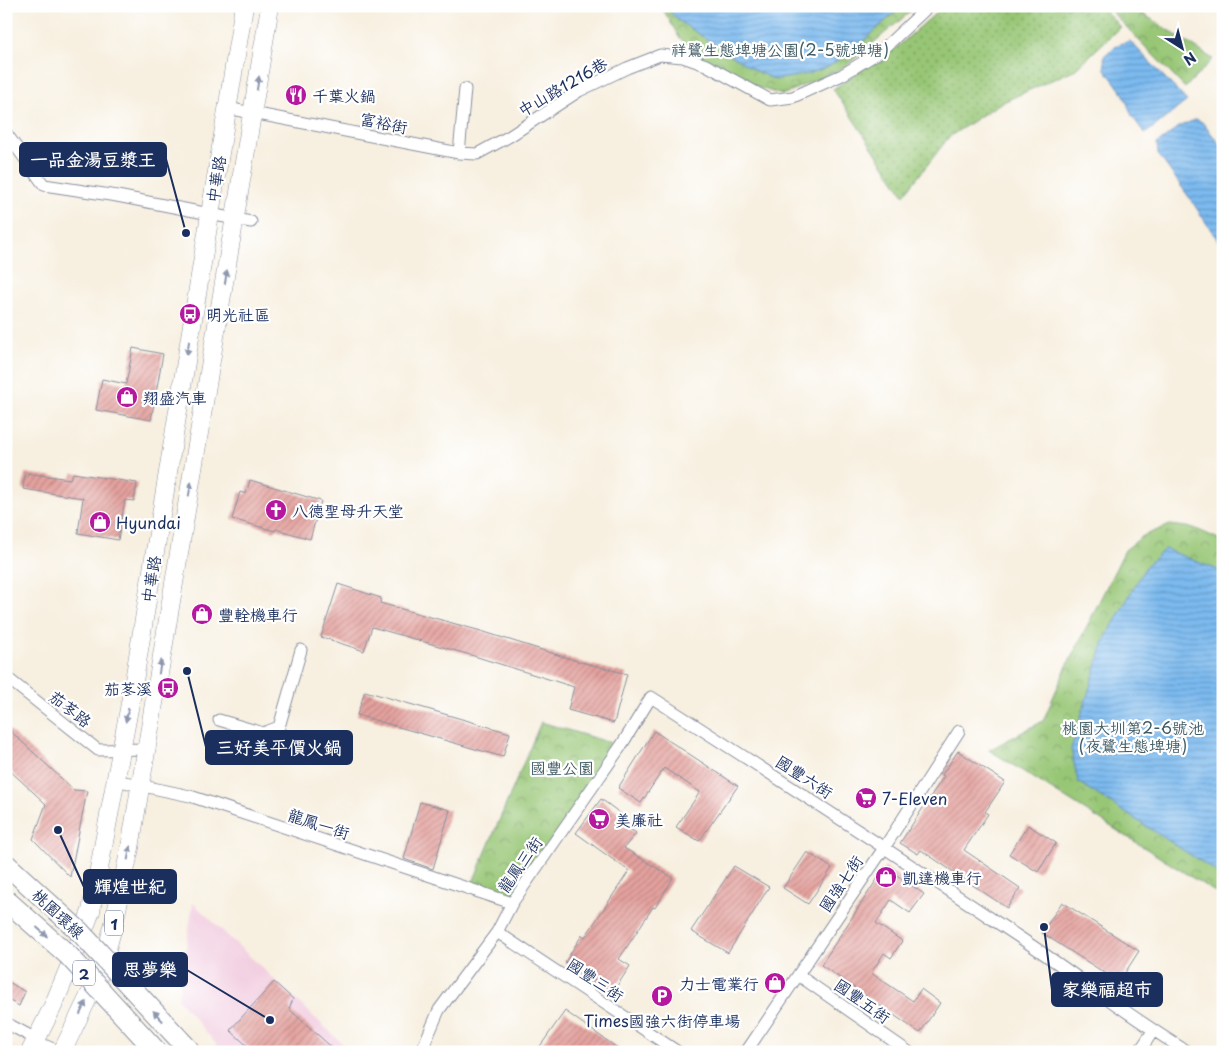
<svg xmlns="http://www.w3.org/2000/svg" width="1229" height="1058" font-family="'Playpen Sans','LXGW WenKai TC',sans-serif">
<defs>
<pattern id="park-crowns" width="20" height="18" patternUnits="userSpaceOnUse" patternTransform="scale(1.25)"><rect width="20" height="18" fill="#97c675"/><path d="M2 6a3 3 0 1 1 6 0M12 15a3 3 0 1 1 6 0" fill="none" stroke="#7aa163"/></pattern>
<pattern id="garden-dots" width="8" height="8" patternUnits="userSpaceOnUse" patternTransform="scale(1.25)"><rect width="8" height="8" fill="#97c675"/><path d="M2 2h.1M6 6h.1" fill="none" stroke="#7aa163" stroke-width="1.8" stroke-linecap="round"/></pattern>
<pattern id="water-rules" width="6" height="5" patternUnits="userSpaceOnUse" patternTransform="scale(1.25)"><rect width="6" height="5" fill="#7cbaef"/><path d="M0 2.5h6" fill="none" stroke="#6598c5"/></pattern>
<pattern id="building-hatch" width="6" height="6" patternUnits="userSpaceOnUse" patternTransform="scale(1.25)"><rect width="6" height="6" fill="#e5a29e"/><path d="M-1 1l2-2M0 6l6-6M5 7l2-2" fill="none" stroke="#b98484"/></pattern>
</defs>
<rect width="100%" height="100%" fill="#fff"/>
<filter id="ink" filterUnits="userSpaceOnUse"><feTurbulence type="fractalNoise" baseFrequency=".02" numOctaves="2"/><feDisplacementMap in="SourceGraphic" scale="10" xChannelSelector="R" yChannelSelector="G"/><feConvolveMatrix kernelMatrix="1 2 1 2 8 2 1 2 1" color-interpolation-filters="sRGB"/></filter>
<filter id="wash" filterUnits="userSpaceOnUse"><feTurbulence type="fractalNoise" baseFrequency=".0096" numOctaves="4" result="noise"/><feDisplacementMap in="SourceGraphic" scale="20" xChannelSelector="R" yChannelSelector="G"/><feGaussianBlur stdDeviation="1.12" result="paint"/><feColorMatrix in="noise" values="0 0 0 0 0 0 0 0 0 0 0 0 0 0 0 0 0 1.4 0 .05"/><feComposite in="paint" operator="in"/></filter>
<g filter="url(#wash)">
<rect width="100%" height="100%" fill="#f7efdf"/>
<!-- built -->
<path fill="#f2cfe1" d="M193,903l153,144 -2,5h-121l-45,-53z"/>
<!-- park -->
<path fill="url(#park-crowns)" stroke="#597a6a" d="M661,6h256l-71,60 -64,29 -28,-9 -54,-27 -21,-22z
M1106,6h25l82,53 -28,29z
M1170,525l24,3 29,13v356l-234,-147 54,-29 22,-51 60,-120 18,-14z
M541,722l80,24 -109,157 -42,-14z"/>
<!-- garden -->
<path fill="url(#garden-dots)" stroke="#597a6a" d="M944,6h157l19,21 -44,42 -77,35 -50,33 -45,58 -71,-106 64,-42z"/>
<!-- water -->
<path fill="url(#water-rules)" stroke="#4c74a6" d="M665,6h237l-40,36 -32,24 -22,8 -33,6 -21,-10 -75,-49z
M1130,41l57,60 -42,33 -13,-18 -8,-21 -19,-26 -1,-13 13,-11z
M1196,119l6,3 21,26v100l-32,-48 -33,-46 -1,-10 22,-17z
M1165,549l58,23v304l-145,-94 -7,-33 33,-108 42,-75z"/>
<g id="blocks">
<!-- building -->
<path fill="url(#building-hatch)" d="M133,348l30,6 -12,66 -55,-10 6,-31 24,5z
M25,473l45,6 3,-6 64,10 -3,18 -9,-1 -7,40 -40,-7 5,-35 -60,-9z
M250,480l71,21 -11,38 -34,-10 -1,2 -43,-12 8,-27 6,2z
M338,584l43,14 -1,5 101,28 96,30 50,13 -13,49 -46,-13 6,-23 -100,-31 -102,-29 -8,24 -43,-14z
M365,691l145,42 -7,24 -146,-42z
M6,727l68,63 13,1 -17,86 -37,-38 13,-35 -40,-37z
M654,731l84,55 -39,55 -23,-14 24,-35 -36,-24 -23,35 -23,-15z
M958,751l47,31 -20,30 3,2 -24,36 56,38 -13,20 -86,-58 -3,4 -18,-11 44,-67 -2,-1z
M601,799l23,17 -4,6 16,11 -12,15 49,30 -18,30 -2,-1 -34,52 11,7 -17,26 -48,-30 17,-27 3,2 44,-66 -53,-38z
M420,802l30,8 -17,59 -29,-10z
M1028,825l28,18 -18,29 -29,-18z
M807,852l25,16 -24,36 -25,-16z
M734,866l35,21 -41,66 -37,-22z
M885,867l39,27 -14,19 -19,-13 -15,23 26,18 -11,17 -7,-5 -13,20 42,28 8,-12 19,14 -20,30 -99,-68z
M1062,902l77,49 -20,31 -77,-49z
M6,980l19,12 -6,14 -13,-7z
M274,982l19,17 -4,10 48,43h-83l-24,-22z
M565,1011l58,41h-87z"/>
</g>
</g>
<g filter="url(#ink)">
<use href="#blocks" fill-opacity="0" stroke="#898f9e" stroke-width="1"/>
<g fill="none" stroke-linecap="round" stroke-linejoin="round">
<!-- street casing -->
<g stroke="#898f9e" stroke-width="13">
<path id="street" d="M227,108l232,45 18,1 33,-18 69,-45 48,-23 33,-13 23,2 23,8 64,35 23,-3 49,-22 39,-24 48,-45
M6,133l38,52 73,11 134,26
M459,153l6,-64
M6,677l92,73 48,-1
M219,720l44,13 16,-6 22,-77
M115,780l75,16 322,107
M497,932l181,120
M798,975l111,77
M6,1023l30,16
M421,1052l18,-42 58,-78 15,-29 109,-157 30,-49c122,78 244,157 365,238 58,38 112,81 172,117
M746,1052l138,-204 75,-117
M1139,1052l14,-21"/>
</g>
<!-- secondary casing -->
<g stroke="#898f9e" stroke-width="17">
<path id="secondary" d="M34,1043l21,9"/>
</g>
<!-- primary casing -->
<g stroke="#898f9e" stroke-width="19">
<path id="primary" d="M30,1052l23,-46 20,-48 18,-47 41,-218 112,-687
M62,1052l39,-81 13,-48 16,-75 140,-842"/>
</g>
<!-- street -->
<use href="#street" stroke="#fff" stroke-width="11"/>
<!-- secondary -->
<use href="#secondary" stroke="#fff" stroke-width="15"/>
<!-- primary -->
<use href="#primary" stroke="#fff" stroke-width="18"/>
<!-- highway-bridge casing -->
<g stroke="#898f9e" stroke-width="22" stroke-linecap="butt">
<path id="highway-bridge" d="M6,864l73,67 112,121
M6,900l62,55 89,97"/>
</g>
<!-- highway-bridge -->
<use href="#highway-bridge" stroke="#fff" stroke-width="20"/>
</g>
<!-- one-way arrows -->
<defs><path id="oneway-solid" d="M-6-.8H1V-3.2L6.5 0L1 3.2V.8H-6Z" transform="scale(1.25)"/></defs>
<g fill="#8d97ae">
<use href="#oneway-solid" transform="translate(258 83) rotate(-81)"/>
<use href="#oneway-solid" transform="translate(226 277) rotate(-80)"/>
<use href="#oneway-solid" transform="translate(188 348) rotate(99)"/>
<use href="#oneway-solid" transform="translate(190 489) rotate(-80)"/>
<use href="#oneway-solid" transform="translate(160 667) rotate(-80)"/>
<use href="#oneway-solid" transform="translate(127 715) rotate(101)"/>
<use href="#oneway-solid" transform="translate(129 853) rotate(-79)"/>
<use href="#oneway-solid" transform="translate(42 932) rotate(42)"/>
<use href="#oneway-solid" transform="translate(83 1008) rotate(-64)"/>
<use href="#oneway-solid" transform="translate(158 1016) rotate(-133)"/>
</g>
</g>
<!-- icons -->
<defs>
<g id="restaurant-disc" transform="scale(1.125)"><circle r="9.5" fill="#b5179e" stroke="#fff"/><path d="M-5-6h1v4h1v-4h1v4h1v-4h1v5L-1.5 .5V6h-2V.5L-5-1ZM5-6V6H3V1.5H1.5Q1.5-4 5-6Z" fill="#fff"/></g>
<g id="bus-disc" transform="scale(1.125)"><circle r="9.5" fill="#b5179e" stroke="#fff"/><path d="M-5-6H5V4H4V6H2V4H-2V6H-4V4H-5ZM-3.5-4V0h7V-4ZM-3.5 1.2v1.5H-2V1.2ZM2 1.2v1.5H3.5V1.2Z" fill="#fff"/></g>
<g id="shop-disc" transform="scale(1.125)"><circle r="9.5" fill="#b5179e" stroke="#fff"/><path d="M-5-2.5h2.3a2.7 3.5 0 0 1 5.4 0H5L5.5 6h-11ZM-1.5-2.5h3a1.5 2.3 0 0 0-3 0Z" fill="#fff"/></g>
<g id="church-disc" transform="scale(1.125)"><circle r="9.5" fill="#b5179e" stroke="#fff"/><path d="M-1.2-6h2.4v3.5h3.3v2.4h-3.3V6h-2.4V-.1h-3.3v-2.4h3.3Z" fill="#fff"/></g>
<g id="supermarket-disc" transform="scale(1.125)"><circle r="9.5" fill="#b5179e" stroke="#fff"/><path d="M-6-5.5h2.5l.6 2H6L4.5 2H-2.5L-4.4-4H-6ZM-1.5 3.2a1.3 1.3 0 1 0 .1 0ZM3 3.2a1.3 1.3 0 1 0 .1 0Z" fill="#fff"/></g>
<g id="parking-disc" transform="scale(1.125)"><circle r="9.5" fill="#b5179e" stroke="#fff"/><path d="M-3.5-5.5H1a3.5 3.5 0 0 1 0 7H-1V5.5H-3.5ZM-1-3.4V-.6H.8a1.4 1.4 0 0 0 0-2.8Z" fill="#fff"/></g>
</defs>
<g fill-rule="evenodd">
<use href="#restaurant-disc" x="296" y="95"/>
<use href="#bus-disc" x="190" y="314"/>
<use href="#shop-disc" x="127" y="397"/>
<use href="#church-disc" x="276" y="510"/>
<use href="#shop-disc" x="100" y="522"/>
<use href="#shop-disc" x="202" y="614"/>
<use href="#bus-disc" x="168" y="688"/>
<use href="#supermarket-disc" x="866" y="798"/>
<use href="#supermarket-disc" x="599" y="819"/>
<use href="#shop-disc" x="886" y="877"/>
<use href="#shop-disc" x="775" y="983"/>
<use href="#parking-disc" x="662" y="996"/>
</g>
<g text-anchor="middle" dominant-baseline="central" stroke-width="4.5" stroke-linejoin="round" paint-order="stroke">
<!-- shield labels -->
<g fill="#fff" stroke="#5f6d8e" stroke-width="1">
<rect x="105" y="910.5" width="18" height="25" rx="4"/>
<rect x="73" y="960.5" width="22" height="25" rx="4"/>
</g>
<g font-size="15" font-weight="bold" fill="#1b2f5e">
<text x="114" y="923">1</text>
<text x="84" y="973">2</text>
</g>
<!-- park labels -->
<g font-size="16" fill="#405c65" stroke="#fff">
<text x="780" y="49">祥鷺生態埤塘公園(2-5號埤塘)</text>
<text x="1133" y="727">桃園大圳第2-6號池<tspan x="1133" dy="18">(夜鷺生態埤塘)</tspan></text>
<text x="562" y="767">國豐公園</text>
</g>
<!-- street labels -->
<g font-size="16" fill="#1b2f5e" stroke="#fff">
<text transform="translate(562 86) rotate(-30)">中山路1216巷</text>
<text transform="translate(384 122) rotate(11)">富裕街</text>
<text transform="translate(215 179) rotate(-81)">中華路</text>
<text transform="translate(150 579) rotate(-81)">中華路</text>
<text transform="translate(71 708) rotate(38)">茄苳路</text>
<text transform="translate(805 776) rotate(33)">國豐六街</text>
<text transform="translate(319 823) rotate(18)">龍鳳一街</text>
<text transform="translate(519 864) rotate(-55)">龍鳳三街</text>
<text transform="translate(840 883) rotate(-56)">國強七街</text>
<text transform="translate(59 913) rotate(43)">桃園環線</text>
<text transform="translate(596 979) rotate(34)">國豐三街</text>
<text transform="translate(863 1000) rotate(35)">國豐五街</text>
</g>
<!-- poi labels -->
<g font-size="16" fill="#1b2f5e" stroke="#fff" text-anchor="start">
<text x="312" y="95">千葉火鍋</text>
<text x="206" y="314">明光社區</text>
<text x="143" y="397">翔盛汽車</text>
<text x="292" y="510">八德聖母升天堂</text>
<text x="116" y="522">Hyundai</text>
<text x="218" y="614">豐輇機車行</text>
<text x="152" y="688" text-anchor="end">茄苳溪</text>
<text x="882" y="798">7-Eleven</text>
<text x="615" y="819">美廉社</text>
<text x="902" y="877">凱達機車行</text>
<text x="759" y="983" text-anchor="end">力士電業行</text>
<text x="662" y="1020" text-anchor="middle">Times國強六街停車場</text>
</g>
</g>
<!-- callouts -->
<path fill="none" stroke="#1b2f5e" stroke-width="2" d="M186 233L166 159M187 671L206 747M58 830L84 887M270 1020L187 970M1044 927L1052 990"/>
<g fill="#1b2f5e" stroke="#fff" stroke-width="2">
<circle cx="186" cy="233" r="5"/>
<circle cx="187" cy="671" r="5"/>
<circle cx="58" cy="830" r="5"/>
<circle cx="270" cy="1020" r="5"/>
<circle cx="1044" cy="927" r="5"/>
</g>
<g fill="#1b2f5e" stroke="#1b2f5e" stroke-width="2">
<rect x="20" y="143" width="146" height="33" rx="5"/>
<rect x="206" y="731" width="146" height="33" rx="5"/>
<rect x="84" y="870" width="92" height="33" rx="5"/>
<rect x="113" y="953" width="74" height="33" rx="5"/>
<rect x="1052" y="973" width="110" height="33" rx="5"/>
</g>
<g font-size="18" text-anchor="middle" font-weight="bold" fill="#fff">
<text x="93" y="166">一品金湯豆漿王</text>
<text x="279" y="754">三好美平價火鍋</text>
<text x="130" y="893">輝煌世紀</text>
<text x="150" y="976">思夢樂</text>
<text x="1107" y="996">家樂福超市</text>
</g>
<!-- margin -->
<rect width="1229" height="1058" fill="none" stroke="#fff" stroke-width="25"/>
<!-- north arrow -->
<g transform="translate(1182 48) rotate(144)" stroke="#ffffff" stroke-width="4" paint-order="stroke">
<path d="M0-4L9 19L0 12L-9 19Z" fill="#1b2f5e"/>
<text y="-8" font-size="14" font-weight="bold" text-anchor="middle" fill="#1b2f5e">N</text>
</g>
</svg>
